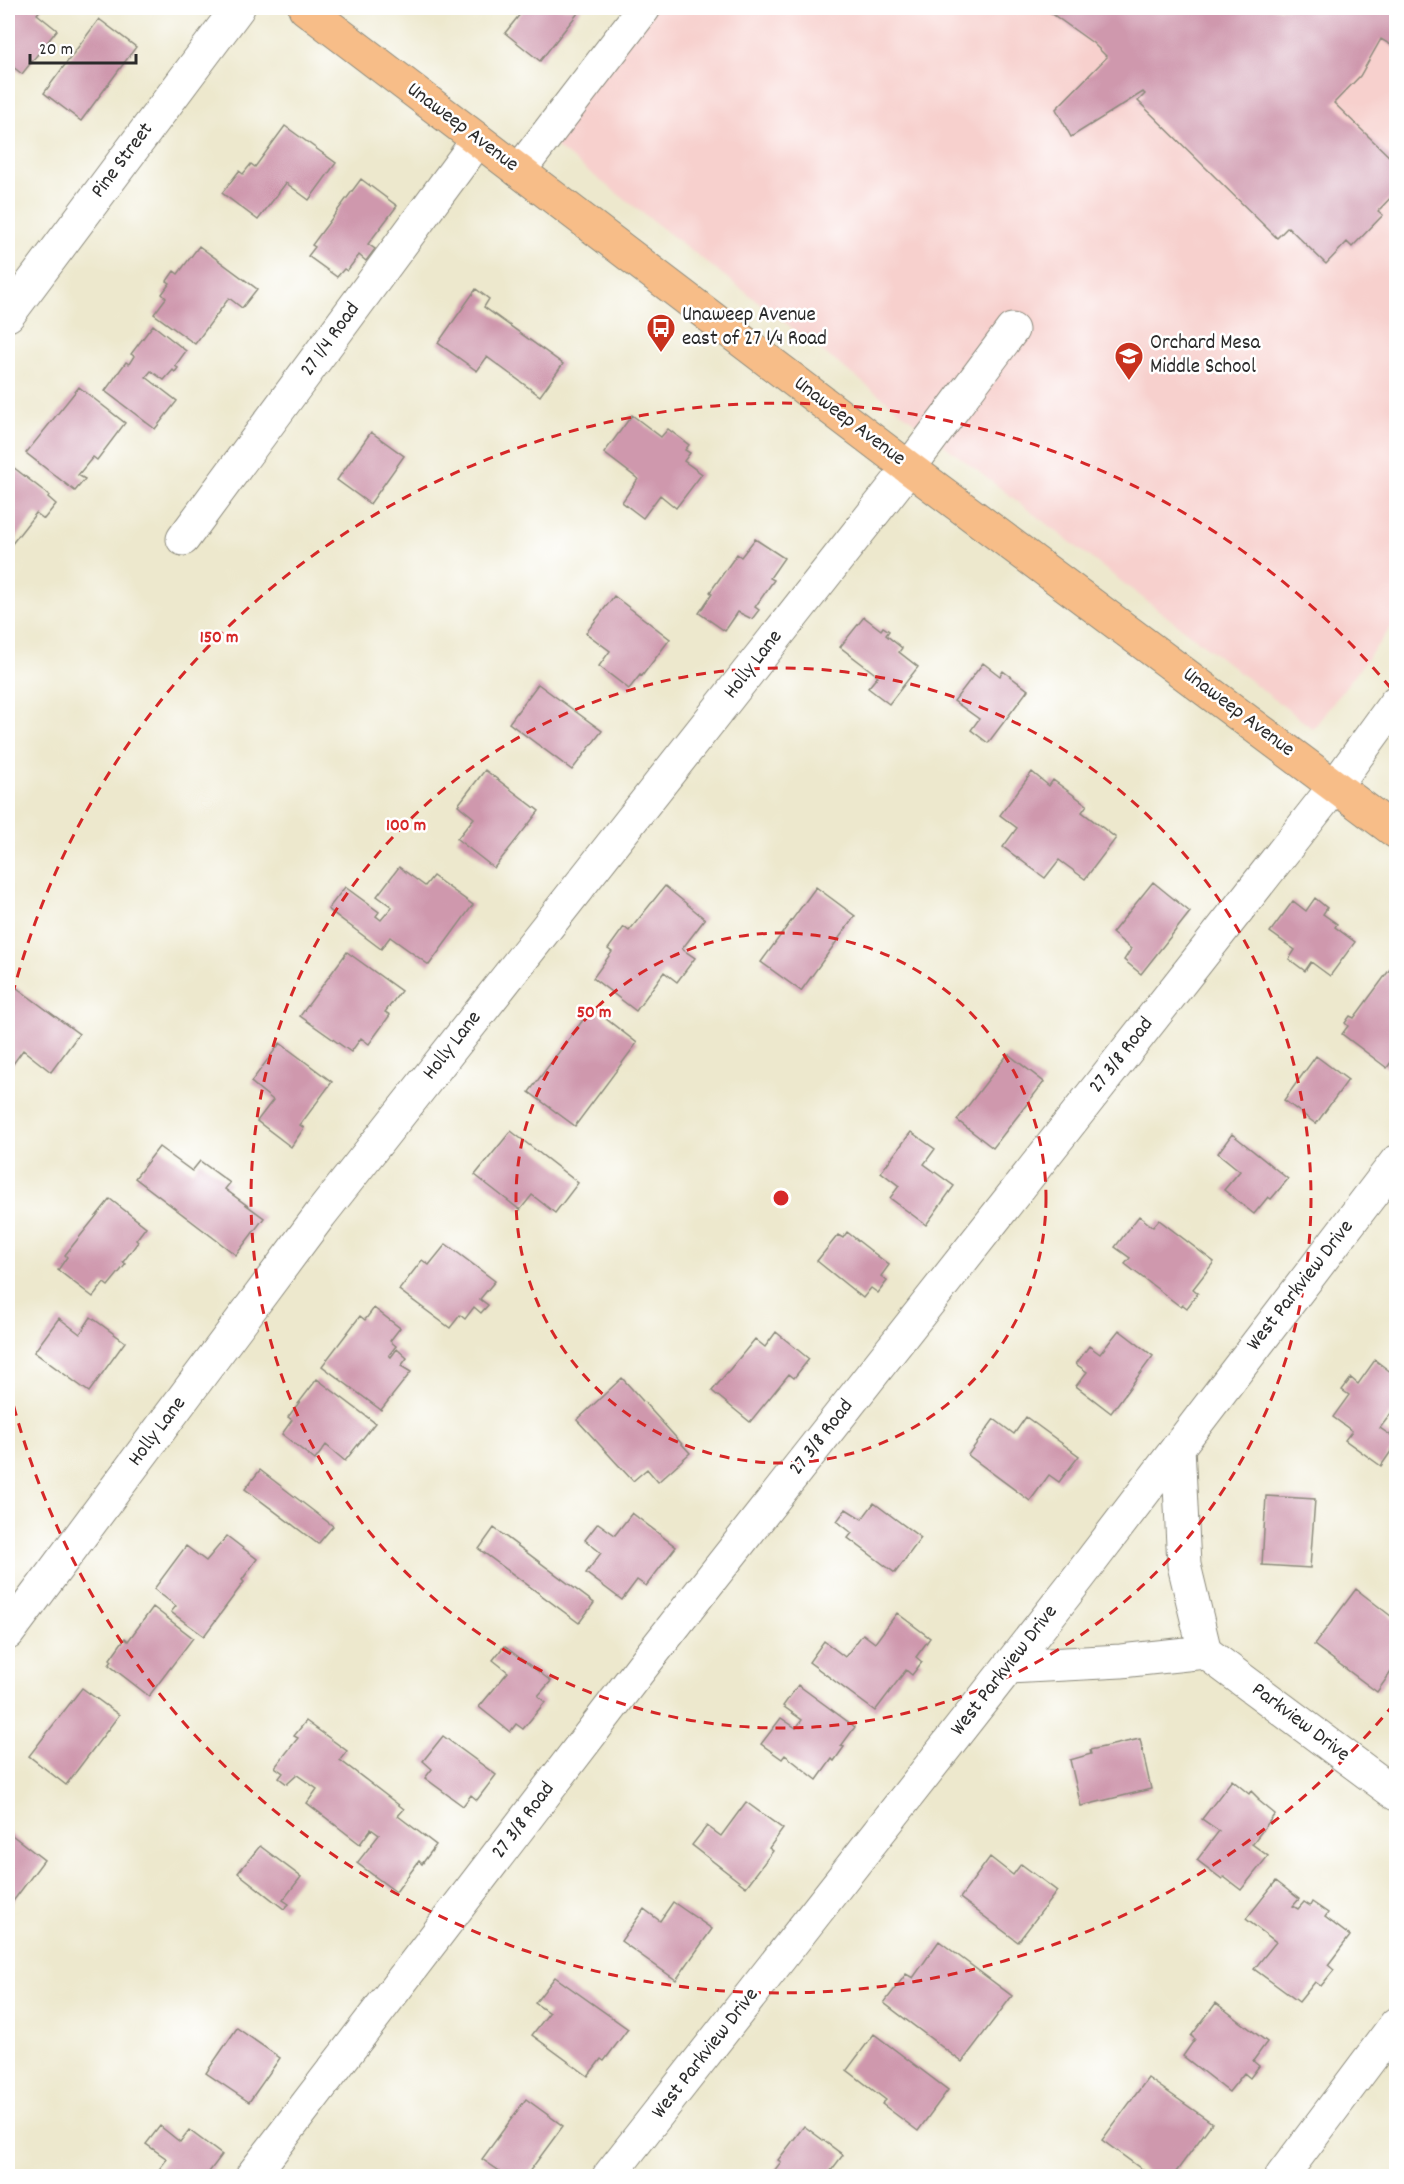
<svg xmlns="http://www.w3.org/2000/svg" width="1404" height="2184" font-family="Dekko,sans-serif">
<rect width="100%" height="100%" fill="#fff"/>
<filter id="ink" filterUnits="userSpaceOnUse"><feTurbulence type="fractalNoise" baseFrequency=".0167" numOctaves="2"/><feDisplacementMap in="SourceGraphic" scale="12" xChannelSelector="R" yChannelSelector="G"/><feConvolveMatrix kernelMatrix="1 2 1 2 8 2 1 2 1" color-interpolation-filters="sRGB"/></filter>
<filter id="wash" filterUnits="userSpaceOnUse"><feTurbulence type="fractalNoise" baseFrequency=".008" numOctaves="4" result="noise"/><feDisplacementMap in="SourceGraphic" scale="24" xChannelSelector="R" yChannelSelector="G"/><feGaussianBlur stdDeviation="1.35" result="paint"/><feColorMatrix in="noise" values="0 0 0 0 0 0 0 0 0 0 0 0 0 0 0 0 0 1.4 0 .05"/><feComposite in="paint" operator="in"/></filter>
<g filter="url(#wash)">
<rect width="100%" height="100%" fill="#ede8cd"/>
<!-- built -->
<path fill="#f7d0cd" d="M652,8h744v613l-83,108 -764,-588z"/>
<g id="blocks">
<!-- building -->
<path fill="#cf98ad" d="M8,8h34l-5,6 20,16 -35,44 -14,-11z
M525,8h57l-42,53 -35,-28z
M1044,8h352v40l-15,-9 -21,37 -26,27 62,60v29l-18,19 5,4 -31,32 -5,-5 -21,22 -38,-37 -11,11 -139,-137 7,-7 -2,-2 -72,45 -15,-28 51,-52 -14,-14z
M99,19l37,28 -55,74 -37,-28z
M285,126l51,37 -27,37 -23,-17 -28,37 -36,-27 17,-22 4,3 8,-10 4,3z
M361,179l36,27 -29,38 7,5 -9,12 -7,-6 -12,16 -3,-2 -7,8 -29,-21 7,-9 -3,-2z
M199,246l58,43 -15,19 -13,-10 -34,46 -41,-30 12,-16 -4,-4 8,-11 -3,-2 7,-10 4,3z
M476,289l13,10 -5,8 79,57 -23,32 -53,-39 -10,14 -39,-28z
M153,325l33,26 -11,15 3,2 -3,4 -2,-2 -9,10 -13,-9 -5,6 31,24 -22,28 -50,-38 21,-29 3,2 5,-8 -3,-2z
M79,387l46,36 -28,37 -4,-3 -15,18 7,4 -10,12 -49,-38z
M632,415l29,22 7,-8 21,16 -4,5 5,3 -6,8 18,13 -26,34 -16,-13 -17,23 -21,-16 16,-23 -34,-26z
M371,432l33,24 -34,48 -33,-24z
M13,467l36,28 -1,2 8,7 -12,15 -8,-6 -25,32 -3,-4v-67z
M755,539l29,19 -14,20 4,2 -19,27 4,3 -7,9 -14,-7 -13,19 -26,-18 13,-19 -2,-2 27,-38 4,3z
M614,596l56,43 -28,37 -2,-1 -11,14 -30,-23 11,-15 -24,-18z
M864,617l17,13 2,-3 6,4 -3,4 16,13 -3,4 19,15 -29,37 -21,-16 10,-12 -38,-29z
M983,663l17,13 3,-5 25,19 -40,53 -17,-13 8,-11 -25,-18z
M538,684l64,47 -30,39 -63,-47z
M485,770l54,41 -45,57 -37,-29 17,-21 -16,-13z
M1032,772l17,14 4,-6 34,25 -5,7 34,26 -31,41 -26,-19 -14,18 -42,-31 14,-19 -17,-13z
M399,867l26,19 8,-10 40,29 -44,60 -39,-28 -9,12 -53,-40 17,-22 34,25 -3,4 5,4 11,-13 -15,-11z
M1153,882l37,30 -49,62 -17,-14 7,-11 -19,-16z
M665,886l40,33 -23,30 13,9 -18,24 -13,-10 -28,39 -43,-33 19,-26 -4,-3 16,-22 5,4z
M816,887l39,29 -54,75 -40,-29z
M1315,898l12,10 -4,6 14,10 -2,3 20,15 -25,34 -19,-14 -6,9 -16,-12 6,-9 -25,-18 23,-31 13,10z
M347,952l54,39 -16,21 5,3 -21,29 -8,-6 -10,14 -51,-36z
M1396,961v94l-9,13 -45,-34 6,-8 -3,-3 5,-7 4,2z
M13,985l66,49 -28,38 -28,-22 -15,21v-78z
M592,1008l45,35 -62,83 -46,-34z
M280,1043l52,39 -32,43 4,3 -13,19 -34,-26 16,-21 -22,-18z
M1008,1054l36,28 -51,66 -36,-28z
M1316,1056l32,24 -32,44 -32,-24z
M511,1131l67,52 -23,30 -23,-18 -12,15 -45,-35z
M911,1132l24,17 -11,15 30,22 -28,39 -36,-27 9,-12 -18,-14z
M1232,1134l56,45 -17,20 -3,-2 -14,17 -30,-24 16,-19 -22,-18z
M159,1147l33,24 8,-10 30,22 -5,6 39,29 -28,37 -101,-77z
M110,1199l36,28 -10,13 2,2 -15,20 3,2 -18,22 -4,-3 -11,14 -35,-27 9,-13 -2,-2z
M1139,1216l14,11 6,-7 55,42 -21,27 5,4 -11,15 -4,-3 -2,2 -56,-43 5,-6 -15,-11z
M847,1232l42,33 -8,11 6,5 -9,12 -7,-5 -8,10 -46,-37 21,-26 5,3z
M446,1244l49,37 -15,18 8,6 -7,8 -7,-6 -9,12 -5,-4 -10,13 -51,-38 23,-30 7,5z
M374,1308l26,20 -10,13 6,5 -7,9 2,2 6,-8 10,9 -6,8 10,6 -30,38 -59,-44 38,-50 5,4z
M91,1317l34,25 -36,50 -55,-40 25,-34 21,16z
M1119,1330l34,26 -42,57 -35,-27 11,-14 -11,-8 13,-18 11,8z
M776,1332l33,27 -15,19 -5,-4 -39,48 -38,-31 43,-52 10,8z
M1375,1360l21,16v40l-4,-4 -12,16 16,11v5l-15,22 -36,-26 7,-9 -19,-14 16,-22 -7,-5 9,-12 7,6z
M622,1378l68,75 -32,29 -11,-13 -14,12 -56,-61z
M317,1379l58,44 -30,38 -19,-16 -11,15 -33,-26 10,-14 -4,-3z
M1026,1417l53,39 -20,26 -10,-7 -19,26 -62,-46 26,-36 20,15z
M260,1470l73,56 -15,18 -73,-55z
M1266,1496l49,3 -5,69 -48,-3z
M874,1503l47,35 -26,35 -47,-35 4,-5 -15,-12 9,-12 16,10z
M632,1513l44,34 -30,39 -9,-6 -15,20 -36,-27 15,-20 -16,-13 13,-17 17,12z
M494,1528l100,75 -15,20 -100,-74z
M227,1536l30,23 -15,21 2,2 -40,54 -33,-24 5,-6 -22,-17 32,-43 20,15z
M1356,1589l40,31v45l-19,27 -63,-47z
M153,1607l40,31 -44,58 -40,-31 3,-4 -2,-2 15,-21 3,3z
M897,1613l33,25 -14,19 6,5 -10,13 -6,-5 -31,41 -66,-49 15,-21 21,16 18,-23 12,9z
M504,1646l47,35 -13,15 7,6 -22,27 -7,-5 -6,8 -31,-25 29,-35 -15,-12z
M798,1685l57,42 -14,19 3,1 -10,14 -2,-2 -15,21 -32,-25 -3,4 -21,-15 20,-26 15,10 6,-8 -19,-14z
M82,1688l37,27 -53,70 -37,-29z
M306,1721l41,30 -7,9 64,49 -6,7 38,29 -14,19 -3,-3 -23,31 -39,-29 22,-28 -8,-6 -11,15 -53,-41 10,-14 -20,-14 -10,9 -8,-6 4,-5 -8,-6 23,-29 -4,-2z
M443,1736l53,39 -19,25 -6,-5 -8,11 -38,-28 7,-9 -9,-8z
M1140,1739l11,50 -70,17 -11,-46 21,-6 -1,-4z
M1232,1780l17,14 2,-3 8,8 -1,1 17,14 -23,30 16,12 -27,34 -17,-13 -2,2 -25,-19 22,-29 -17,-12z
M746,1802l37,27 -14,19 4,3 -27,36 -54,-42 15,-19 14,10z
M8,1832l36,28 -36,48z
M260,1846l41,31 -18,23 6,4 -5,5 -46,-36z
M990,1857l23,18 8,-11 36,27 -39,51 -58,-44z
M1276,1881l23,18 -6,7 5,3 6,-7 6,4 2,-4 16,11 -3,4 25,19 -22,29 6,5 -13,16 -6,-4 -16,20 -45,-33 22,-27 -30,-23z
M673,1902l39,27 -36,51 -55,-39 23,-32 16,12z
M939,1941l73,55 -50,66 -78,-59 22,-29 7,4z
M555,1977l73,52 -24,32 -3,-2 -13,17 -56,-41 17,-22 -14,-10z
M1216,2003l51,39 -14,19 6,5 -9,12 -6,-5 -15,19 -46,-36 12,-17 -4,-3z
M237,2028l43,30 -31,44 -43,-29z
M874,2034l74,56 -30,41 -36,-27 4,-4 -39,-30z
M1148,2078l64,45 -39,53h-22l-49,-36z
M526,2099l37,27 -37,50h-19l-25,-17z
M160,2126l20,16 9,-12 33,25 -16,21h-52l13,-17 -21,-15z
M804,2126l39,29 -16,21h-57l11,-14 -3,-2z"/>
</g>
</g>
<g filter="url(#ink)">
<use href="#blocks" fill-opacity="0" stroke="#8c8a7c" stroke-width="1.5"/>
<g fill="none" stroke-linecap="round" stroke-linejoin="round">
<!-- minor casing -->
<g stroke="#8c8a7c" stroke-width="35">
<path id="minor" d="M519,171l125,-163
M8,315l230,-307
M183,539l295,-399
M1178,1447l6,118 21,87 191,142
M8,1633l312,-418 589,-747 103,-138
M1009,1667l112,-6 84,-9
M252,2176l392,-512 691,-878 61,-84
M609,2176l470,-599 317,-415
M1282,2176l114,-152"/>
</g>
<!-- major casing -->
<g stroke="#8c8a7c" stroke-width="35">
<path id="major" d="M305,8l604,460 487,364"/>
</g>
<!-- minor -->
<use href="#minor" stroke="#fff" stroke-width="33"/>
<!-- major -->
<use href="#major" stroke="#f7bd88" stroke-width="33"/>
</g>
</g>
<!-- distance rings -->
<g fill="none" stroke="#d62828" stroke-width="3" stroke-dasharray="10 8">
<circle cx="781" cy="1198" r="265"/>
<circle cx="781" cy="1198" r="530"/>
<path d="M1394 1704A795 795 0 0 1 8 1384M8 1012A795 795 0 0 1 1394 692"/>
</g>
<!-- icons -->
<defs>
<g id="bus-pin" transform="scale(1.5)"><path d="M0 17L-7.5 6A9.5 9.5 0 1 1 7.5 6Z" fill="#c8321e" stroke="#fff"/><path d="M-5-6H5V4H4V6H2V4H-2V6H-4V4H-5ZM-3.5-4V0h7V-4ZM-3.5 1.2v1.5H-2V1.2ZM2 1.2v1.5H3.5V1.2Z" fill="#fff"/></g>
<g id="school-pin" transform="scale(1.5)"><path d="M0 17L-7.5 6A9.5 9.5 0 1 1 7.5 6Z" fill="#c8321e" stroke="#fff"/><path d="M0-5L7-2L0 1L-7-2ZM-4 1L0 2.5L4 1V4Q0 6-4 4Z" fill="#fff"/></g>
</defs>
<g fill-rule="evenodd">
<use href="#bus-pin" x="661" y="328"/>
<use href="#school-pin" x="1129" y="356"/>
</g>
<g text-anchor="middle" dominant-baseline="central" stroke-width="5" stroke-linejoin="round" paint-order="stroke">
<!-- street labels -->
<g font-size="21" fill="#2b2b2b" stroke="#fff">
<text transform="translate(462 128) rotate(37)">Unaweep Avenue</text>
<text transform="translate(123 161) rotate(-53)">Pine Street</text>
<text transform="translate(331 340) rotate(-54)">27 1/4 Road</text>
<text transform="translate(849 422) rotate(37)">Unaweep Avenue</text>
<text transform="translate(754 665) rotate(-52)">Holly Lane</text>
<text transform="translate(1238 713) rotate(37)">Unaweep Avenue</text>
<text transform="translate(453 1046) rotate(-52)">Holly Lane</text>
<text transform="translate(1122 1056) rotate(-52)">27 3/8 Road</text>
<text transform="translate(1301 1286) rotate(-52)">West Parkview Drive</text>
<text transform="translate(158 1432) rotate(-53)">Holly Lane</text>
<text transform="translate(822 1438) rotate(-52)">27 3/8 Road</text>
<text transform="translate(1005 1671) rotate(-52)">West Parkview Drive</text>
<text transform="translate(1300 1723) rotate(37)">Parkview Drive</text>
<text transform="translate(524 1821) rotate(-53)">27 3/8 Road</text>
<text transform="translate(706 2054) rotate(-52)">West Parkview Drive</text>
</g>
<!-- poi labels -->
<g font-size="21" fill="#2b2b2b" stroke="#fff" text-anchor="start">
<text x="682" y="316">Unaweep Avenue<tspan x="682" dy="24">east of 27 ¼ Road</tspan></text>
<text x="1150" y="344">Orchard Mesa<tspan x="1150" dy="24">Middle School</tspan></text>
</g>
</g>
<circle cx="781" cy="1198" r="9" fill="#d62828" stroke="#fff" stroke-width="3"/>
<g font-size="18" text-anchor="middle" font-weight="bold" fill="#d62828" stroke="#fff" stroke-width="5" stroke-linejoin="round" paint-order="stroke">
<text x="219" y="642">150 m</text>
<text x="406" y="830">100 m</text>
<text x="594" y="1017">50 m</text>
</g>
<!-- margin -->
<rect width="1404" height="2184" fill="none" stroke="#fff" stroke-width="30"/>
<!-- scale -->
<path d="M30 54v9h106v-9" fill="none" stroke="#2b2b2b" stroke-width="3"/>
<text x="39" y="54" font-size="18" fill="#2b2b2b" stroke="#ffffff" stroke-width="4.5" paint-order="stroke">20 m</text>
</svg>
